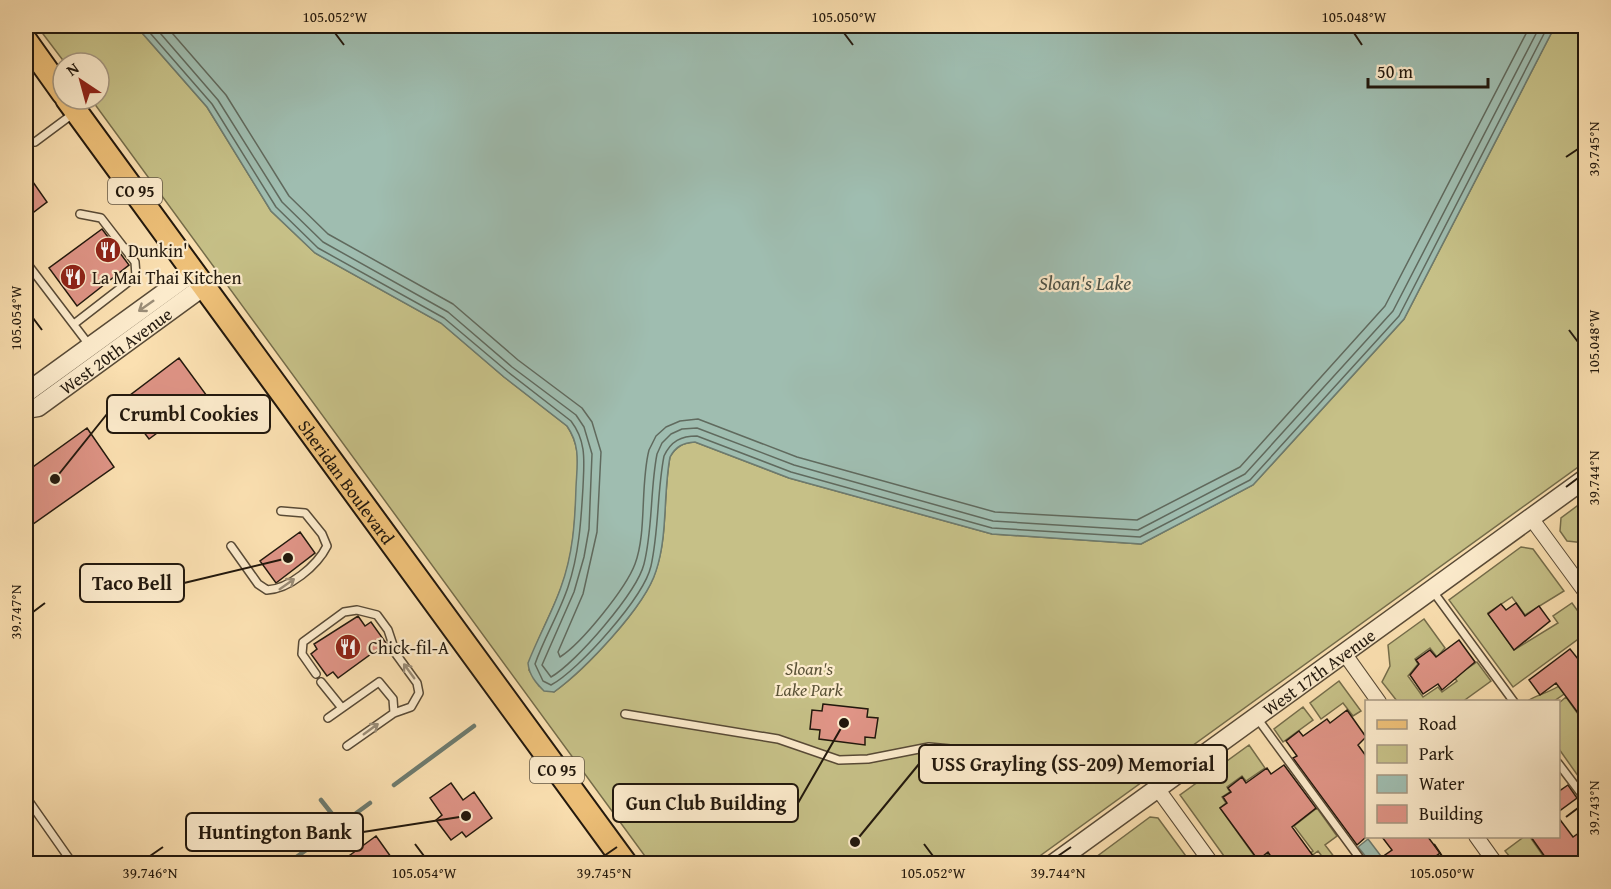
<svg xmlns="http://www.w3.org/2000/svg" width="1611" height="889" font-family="'Gentium Book Plus',serif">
<rect width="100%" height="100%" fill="#fbe0b1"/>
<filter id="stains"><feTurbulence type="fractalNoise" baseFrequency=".00333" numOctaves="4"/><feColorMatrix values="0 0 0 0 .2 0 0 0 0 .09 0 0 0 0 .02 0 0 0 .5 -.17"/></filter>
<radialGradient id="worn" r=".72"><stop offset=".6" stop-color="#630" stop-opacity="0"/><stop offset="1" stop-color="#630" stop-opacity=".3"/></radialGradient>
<!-- green -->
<path fill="#c6c087" stroke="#746c4a" stroke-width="1.5" d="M37,26h99l71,81 64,104 44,42 126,70 63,54 63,49c13,19 11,36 10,57 -2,37 -3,71 -16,105 -10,28 -27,54 -32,82l10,16 15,6c31,-22 91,-85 102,-122 12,-35 7,-76 14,-113 6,-11 13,-14 25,-15l94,36 203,56 149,10 112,-59 151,-166 151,-293h30v436l-555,401h-380l-559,-764h8v-36h-34z
M1585,500v43l-18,-2 -7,-10 1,-13z
M1521,547l12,2 31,42 -39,24 -13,-18 -24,16 26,37 44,-27 -5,-7 19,-13 13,18v13l-72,53 -64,-87z
M1424,619l21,29 -8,9 -7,-9 -15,11 3,5 -10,12 15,21 15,-10 4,5 15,-11 -4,-5h3l21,-14 14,19 -29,21 -65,-1 -15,-19 8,-16 -2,-21z
M1339,681l22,30 -8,5 -10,-13 -22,16 -11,-16z
M1562,684l5,8 -13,9 -28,1c9,-7 24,-9 36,-18z
M1566,697l12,17 6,-4 1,2 1,69 -3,2 -24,-34v-46z
M1303,707l10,13 -30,22 -9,-13z
M1249,745l16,23 -19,13 -4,-5 -15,11 3,5 -8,5 4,6 -6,5 38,53 10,-7 7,9h-46l-49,-68z
M1317,808l20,28 -12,9 10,13 -3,3 2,2h-7l-9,-12 -16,12h-5l16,-12 -19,-25z
M1150,817l8,1 33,45h-37l-3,-4 -6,4h-57z
M1525,836l5,1 14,20 -4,3 2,3h-27l-10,-12z"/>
<!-- water -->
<path fill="#9fbdb0" stroke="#6d7b6f" stroke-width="1.5" d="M136,26h1419l-151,293 -151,166 -112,59 -149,-10 -203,-56 -94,-36c-12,1 -19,4 -25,15 -7,37 -2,78 -14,114 -11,36 -71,98 -102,121l-10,-1c-8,-8 -15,-16 -16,-28 10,-26 24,-50 33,-76 12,-33 14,-65 15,-100 1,-22 5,-41 -9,-61l-63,-49 -63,-54 -126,-70 -44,-42 -64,-104z
M1368,839l16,21 -13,3 -13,-16z"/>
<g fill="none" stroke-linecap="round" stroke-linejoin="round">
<!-- shore -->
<path stroke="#606a5e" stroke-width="1.5" d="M144,26l68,78 64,103 42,41 126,70 64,54 63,49c16,21 13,41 12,66 -2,35 -4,67 -15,100 -9,27 -24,51 -33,77l8,17 8,4c28,-15 93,-88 100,-119 8,-36 6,-74 13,-110 7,-15 17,-20 33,-20l94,36 201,56 148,9 110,-57 149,-164 149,-290
M154,26l64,74 64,102 41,40 125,70 64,55 64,48 8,12 8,27 -3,75 -5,28 -10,35 -32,73 9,12c25,-14 86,-85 93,-113 9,-36 6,-74 13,-110l5,-11 9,-9 11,-5 15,-1 97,37 199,56 145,9 107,-56 148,-163 147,-285
M166,26l60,69 63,101 39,38 125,70 65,56 64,48 10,14 9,30 -4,80 -14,62 -25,58 2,5c22,-14 66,-69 75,-93 12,-32 5,-79 14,-114l7,-14 10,-9 14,-6 18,-2 99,38 198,55 142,8 103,-53 145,-161 145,-280"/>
<!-- stream -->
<path stroke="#6d7b6f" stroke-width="4.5" d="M394,785l80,-59
M321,800l19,24
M287,864l83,-61"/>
</g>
<!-- building -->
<path fill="#df9486" stroke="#22180d" stroke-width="1.5" d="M26,172l21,30 -21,16z
M102,229l27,36 -52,41 -28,-38z
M179,358l28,38 -58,43 -28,-37z
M87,428l27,39 -88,62v-57z
M300,532l15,21 -39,30 -16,-22z
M1516,603l9,13 14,-10 11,15 -36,29 -26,-36 13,-10 5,6z
M358,616l7,10 6,-4 15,21 -48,35 -5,-6 -6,4 -16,-22 6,-5 -3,-5z
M1459,640l16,22 -33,28 -4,-6 -15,10 -13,-19 9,-11 -3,-4 14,-10 6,7z
M1570,649l8,10 3,-2 5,7v44l-8,5 -22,-30 -16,12 -11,-15z
M823,704l45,5 -1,8 11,1 -3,20 -10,-1v8l-46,-6 1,-9 -10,-1 2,-19 10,1z
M1347,710l19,27 -8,8 8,11v81l-9,8 -64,-87 4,-2 -11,-15 13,-10 4,5 24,-17 3,4z
M1284,765l32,43 -24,19 27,37h-43l-8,-12 -10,8 -38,-52 7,-5 -4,-6 8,-5 -3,-4 14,-11 4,6 21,-15 4,6z
M451,783l12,17 11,-8 18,26 -26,19 -4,-5 -11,8 -15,-20 6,-5 -12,-17z
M1568,785l9,13 -19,14v-20z
M1558,817l15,20 13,-9v36h-36l-19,-27h27z
M376,836l20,28h-58z
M1382,837h46l12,16 -15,11h-34l-6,-9 7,-5z"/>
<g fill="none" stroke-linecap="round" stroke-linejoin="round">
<!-- service casing -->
<g stroke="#584a36" stroke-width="10">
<path id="service" d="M35,142l39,-29
M26,262l64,84
M74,324l62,-48 -1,-14 -34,-44 -21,-4
M231,546l27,38 9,6c22,-1 50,-24 60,-44l-5,-12 -17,-21 -24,-2
M1432,590l82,112
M316,674l-14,-20 1,-12 41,-30 13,-2 20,5 11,15 8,24 21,29 2,10 -8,14 -17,6 -47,33
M321,682l21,26
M625,714l153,25 61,21 29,-1 61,-12 172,16 39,9 16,15
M328,718l51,-36 14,17 1,14
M1257,718l107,146
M1558,763l28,37
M26,797l47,67"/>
</g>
<!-- minor casing -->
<g stroke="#584a36" stroke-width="16">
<path id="minor" d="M1531,518l55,75
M1344,653l35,49
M1157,788l55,76
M1476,836l20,28"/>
</g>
<!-- tertiary casing -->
<g stroke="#584a36" stroke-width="21">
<g id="tertiary">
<path d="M26,393l167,-121"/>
<path id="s1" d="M26,409l12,-2 166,-121"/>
<path id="s2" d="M1053,864l533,-386"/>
</g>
</g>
<!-- primary casing -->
<g stroke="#22180d" stroke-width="26">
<g id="primary">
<path d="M26,41l37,52"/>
<path id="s3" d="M67,99l559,765"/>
</g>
</g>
<!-- service -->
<use href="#service" stroke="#fcebcc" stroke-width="7"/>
<!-- minor -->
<use href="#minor" stroke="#fcebcc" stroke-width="14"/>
<!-- tertiary -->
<use href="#tertiary" stroke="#fcebcc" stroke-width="18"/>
<!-- primary -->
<use href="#primary" stroke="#eec078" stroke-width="22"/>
</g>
<!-- one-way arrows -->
<defs><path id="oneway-shaft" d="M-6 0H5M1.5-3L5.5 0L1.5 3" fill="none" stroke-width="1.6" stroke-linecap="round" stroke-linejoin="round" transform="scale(1.5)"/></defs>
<g stroke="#9a8c76">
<use href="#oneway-shaft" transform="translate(146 306) rotate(145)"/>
<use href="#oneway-shaft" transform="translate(287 584) rotate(-35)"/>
<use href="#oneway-shaft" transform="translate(409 671) rotate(-126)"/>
<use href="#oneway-shaft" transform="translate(371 729) rotate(-36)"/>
</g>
<!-- ticks -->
<path fill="none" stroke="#22180d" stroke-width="2" d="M335,33l9,12M844,33l9,12M1354,33l8,12M1566,157l12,-8M33,318l9,12M1569,330l9,12M1566,487l12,-9M33,612l12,-9M1566,817l12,-9M415,844l9,12M924,844l9,12M1434,844l8,12M150,856l13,-9M604,856l13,-9M1058,856l13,-9"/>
<!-- icons -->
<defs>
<g id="restaurant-disc" transform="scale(1.35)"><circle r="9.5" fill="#8f2418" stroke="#fcebcc"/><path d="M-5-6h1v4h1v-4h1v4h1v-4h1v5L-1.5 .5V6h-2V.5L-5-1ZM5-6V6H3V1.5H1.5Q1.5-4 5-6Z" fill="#fff"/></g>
</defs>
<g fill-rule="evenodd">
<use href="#restaurant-disc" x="108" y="250"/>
<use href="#restaurant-disc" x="73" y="277"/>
<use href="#restaurant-disc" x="348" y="647"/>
</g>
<g text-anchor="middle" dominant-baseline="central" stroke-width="4.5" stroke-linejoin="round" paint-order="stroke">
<!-- shield labels -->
<g fill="#fcebcc" stroke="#635746" stroke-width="1.5">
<rect x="108" y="178" width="54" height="26" rx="4.5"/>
<rect x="530" y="757" width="54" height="26" rx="4.5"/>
</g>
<g font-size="16" font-weight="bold" fill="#22180d">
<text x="135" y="191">CO 95</text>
<text x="557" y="770">CO 95</text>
</g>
<!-- poi labels -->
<g font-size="18" fill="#22180d" stroke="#fcebcc" text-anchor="start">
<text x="128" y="250">Dunkin'</text>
<text x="92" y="277">La Mai Thai Kitchen</text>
<text x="368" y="647">Chick-fil-A</text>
</g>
<!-- street labels -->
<g font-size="18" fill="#22180d" stroke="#fcebcc">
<text stroke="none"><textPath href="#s1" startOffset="108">West 20th Avenue</textPath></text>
<text stroke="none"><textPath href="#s3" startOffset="474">Sheridan Boulevard</textPath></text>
<text stroke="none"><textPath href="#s2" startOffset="328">West 17th Avenue</textPath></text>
</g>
<!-- park labels -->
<g font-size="18" font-style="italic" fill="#5b5338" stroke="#fcebcc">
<text x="809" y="668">Sloan's<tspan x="809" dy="21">Lake Park</tspan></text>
</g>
<!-- water labels -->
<g font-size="20" font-style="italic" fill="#4e5246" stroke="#fcebcc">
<text x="1085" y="282">Sloan's Lake</text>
</g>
</g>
<!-- callouts -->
<path fill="none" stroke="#22180d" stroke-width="2" d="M55 479L107 414M288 558L184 583M855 842L919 764M844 723L798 803M466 816L363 832"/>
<g fill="#22180d" stroke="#fcebcc" stroke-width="2">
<circle cx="55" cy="479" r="6"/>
<circle cx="288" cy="558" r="6"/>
<circle cx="855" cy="842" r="6"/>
<circle cx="844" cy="723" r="6"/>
<circle cx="466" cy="816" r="6"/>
</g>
<g fill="#fcebcc" stroke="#22180d" stroke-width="2">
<rect x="107" y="395" width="163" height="38" rx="6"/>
<rect x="80" y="564" width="104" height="38" rx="6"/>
<rect x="919" y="745" width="308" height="38" rx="6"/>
<rect x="613" y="784" width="185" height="38" rx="6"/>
<rect x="186" y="813" width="177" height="38" rx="6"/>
</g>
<g font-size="20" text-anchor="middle" font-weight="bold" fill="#22180d">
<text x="189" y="421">Crumbl Cookies</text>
<text x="132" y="590">Taco Bell</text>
<text x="1073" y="771">USS Grayling (SS-209) Memorial</text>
<text x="706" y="810">Gun Club Building</text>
<text x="275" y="839">Huntington Bank</text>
</g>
<!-- margin -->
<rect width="1611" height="889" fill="none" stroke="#fbe0b1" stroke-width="66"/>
<!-- legend -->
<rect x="1365" y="700" width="195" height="138" fill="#fcebcc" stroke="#a59780" stroke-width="1.5"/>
<rect x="1377" y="720" width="30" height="9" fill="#eec078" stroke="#a59780" stroke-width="1.5"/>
<text x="1419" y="730" font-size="18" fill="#22180d">Road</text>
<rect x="1377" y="745" width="30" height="18" fill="#c6c087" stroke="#a59780" stroke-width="1.5"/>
<text x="1419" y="760" font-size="18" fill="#22180d">Park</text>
<rect x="1377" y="775" width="30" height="18" fill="#9fbdb0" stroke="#a59780" stroke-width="1.5"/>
<text x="1419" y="790" font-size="18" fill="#22180d">Water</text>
<rect x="1377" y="805" width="30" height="18" fill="#df9486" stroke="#a59780" stroke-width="1.5"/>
<text x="1419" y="820" font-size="18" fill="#22180d">Building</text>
<!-- north arrow -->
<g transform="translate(81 81) rotate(324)"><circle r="28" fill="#fcebcc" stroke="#a59780" stroke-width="1.5"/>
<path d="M0-4.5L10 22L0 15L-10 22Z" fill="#8f2418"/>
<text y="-9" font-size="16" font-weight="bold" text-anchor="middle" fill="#22180d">N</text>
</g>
<!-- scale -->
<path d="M1368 78v9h120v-9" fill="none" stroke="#22180d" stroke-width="3"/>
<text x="1377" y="78" font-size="18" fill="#22180d" stroke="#fcebcc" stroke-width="4.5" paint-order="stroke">50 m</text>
<rect x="33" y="33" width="1545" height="823" fill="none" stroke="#22180d" stroke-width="2"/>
<g font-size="15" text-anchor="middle" fill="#22180d">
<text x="335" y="22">105.052°W</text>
<text x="844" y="22">105.050°W</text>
<text x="1354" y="22">105.048°W</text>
<text transform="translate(1594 149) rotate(-90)" y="5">39.745°N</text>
<text transform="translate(16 318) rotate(-90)" y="5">105.054°W</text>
<text transform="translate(1594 342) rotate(-90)" y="5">105.048°W</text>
<text transform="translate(1594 478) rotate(-90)" y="5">39.744°N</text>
<text transform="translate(16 612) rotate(-90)" y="5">39.747°N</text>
<text transform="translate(1594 808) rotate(-90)" y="5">39.743°N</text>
<text x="150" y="878">39.746°N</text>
<text x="424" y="878">105.054°W</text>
<text x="604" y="878">39.745°N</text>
<text x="933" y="878">105.052°W</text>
<text x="1058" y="878">39.744°N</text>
<text x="1442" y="878">105.050°W</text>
</g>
<rect width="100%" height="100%" filter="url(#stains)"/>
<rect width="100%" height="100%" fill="url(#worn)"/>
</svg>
